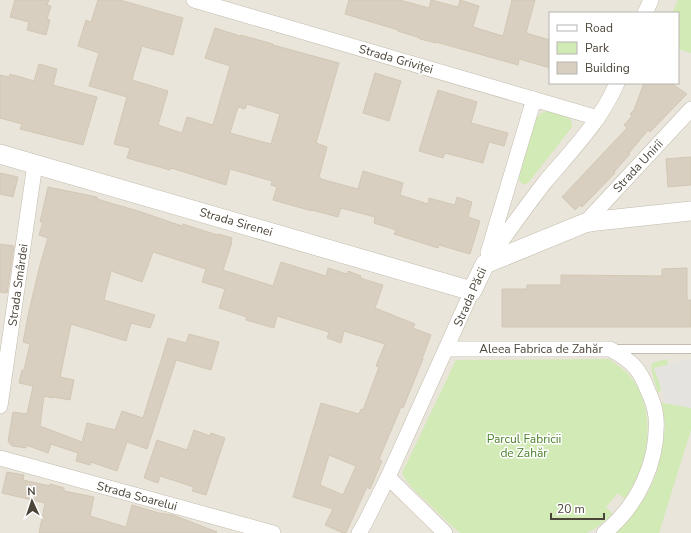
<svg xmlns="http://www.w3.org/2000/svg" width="691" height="533" font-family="'Nunito Sans',sans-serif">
<rect width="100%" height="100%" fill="#f6f3ec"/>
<!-- residential -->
<path fill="#eae5da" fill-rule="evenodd" d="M0,0h691v533h-691zM550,13h128v70h-128z"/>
<!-- green -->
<path fill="#d2eab5" d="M678,0h13v53l-13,-4v-36h-6z
M548,111c10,3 25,3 24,16l-43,55c-5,5 -10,1 -10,-5l17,-58c3,-5 6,-7 12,-8z
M609,359c5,4 11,7 15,11 27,23 28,67 17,98 -4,11 -10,21 -16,31l-7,-6 -12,14 7,7c-8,7 -16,14 -26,19h-127c-12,-10 -23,-21 -34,-32 -9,-8 -19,-17 -24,-28l54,-113z
M667,359l1,6 -14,3 6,16 1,7 -3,2c-2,-9 -8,-21 -6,-30z
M662,402l29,6v22l-32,103h-43l19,-22 12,-17 10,-22 6,-27 2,-20z"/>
<!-- parking -->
<path fill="#e5e3e0" d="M691,359v49l-27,-5 -4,-19 -6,-16z"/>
<!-- building -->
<path fill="#d8cfc1" stroke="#d3c7b4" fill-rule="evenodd" d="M15,0h34l-2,5 4,1 -4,13 3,1 -4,15 -19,-5 2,-8 -19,-5z
M98,0h22l63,18 -10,37 -31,-9 -10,34 36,11 -10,34 24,8 5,-16 26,8 17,-59 -25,-8 10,-30 25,8 1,-1 32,9v1l66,18 -23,80 11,4 -8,30 2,1v1l37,10 5,-18 40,12 -3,12 28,9 1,-6 26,7 2,-8 15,5 -4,15 12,4 -10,33 -31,-9 -1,3 -44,-14 2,-4 -22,-7 1,-6 -34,-9 -3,9 -26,-7v1l-39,-11 4,-13 -6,-2 1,-4 -42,-12 -4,16 -55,-17 -1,2 -43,-12 3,-10 -16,-4 13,-47 -38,-11 10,-33 -21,-7 8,-26 5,2zM247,104l33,10 -9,30 -41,-11 8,-26 7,2z
M349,0h51l29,8 2,-8 27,7 2,-7 19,6 -6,21 30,9 9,-36h23l-9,33 24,7v28l-31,-9 -1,6 -82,-23v1l-16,-4v-1l-22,-7v-1l-53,-16z
M39,64l18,5 -4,16 44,12 -14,48 -63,-16 2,-5 -22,-6v-43l9,2 1,-3 24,7z
M375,73l26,8 -12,40 -26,-8z
M644,83h27l16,11 -37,38 -2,-2 -19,23 1,1 -16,18 1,1 -33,34 -2,-2 -5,5 -13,-13 65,-69 -3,-3 8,-9 -2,-2 4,-4z
M438,90l39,12 -6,21 37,10 -4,13 -15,-4 -6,21 -38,-10 -2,5 -24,-7z
M691,157v28l-23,2 -2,-28z
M0,173l18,4 -5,20 -13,-3z
M48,187l49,10v2l44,13 41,14 1,-2 34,11 1,-1 14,4 -1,3 1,1 -9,28 50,16 8,-24 45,14 2,-8 19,6 1,-3 13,5 -1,2 23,7 -8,23 40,16 -2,4 18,7 -9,24h1l-20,49 -2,-1 -22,52 3,2 -12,28 -3,-2 -21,46h-3l-18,-8 8,-16 -40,-12 28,-94 38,11 2,-5 2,1 16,-43 -3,-1 9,-22 -41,-13 -3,12 -14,-5 2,-6 -52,-16 -3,12 -28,-8 1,-3 -28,-9 6,-19 -23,-7 4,-13 -53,-17 -11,30 -31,-11 -7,29 51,15 -5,13 -19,-5 -5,18 -55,-17 -11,53 14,3 -4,20 -17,-3v1l-9,-2 -4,30 42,16 5,-19 28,7 7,-19 21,7 25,-80 18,5 3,-9 30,8 -8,28 -35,-10 -29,89 -20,-7 -10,29 -26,-9 -1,3 -14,-4 2,-8 -27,-9 -3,9 -22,-8v3l-14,-2 -4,-5 5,-29 14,2 6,-28 -14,-3 3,-13h2l6,-26 -7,-2 6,-31 11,-46 8,-27 -9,-3 4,-13h-3zM329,455l27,11 -13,29 -23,-10z
M0,244l14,2 -7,47 -7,-1z
M687,268v32h4v27h-189v-38h25v-4h34v-10l101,1v-7z
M194,430l16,6 1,-3 14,5 -19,57 -14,-4 2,-4 -34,-11 -2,7 -14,-5 13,-38 30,10z
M7,472l17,3 -1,5 27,6v-2l14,4v3l30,6 -4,19 36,11 6,-22 27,8 14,2 44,17 -1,1h-177l6,-30 -43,-10z"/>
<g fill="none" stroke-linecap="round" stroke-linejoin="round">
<!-- service casing -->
<g stroke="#c2bbae" stroke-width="10">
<path id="service" d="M615,349h76"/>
</g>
<!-- minor casing -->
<g stroke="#c2bbae" stroke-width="16">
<path id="minor" d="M194,0l404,118
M645,13l6,-13
M585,223l106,-114
M488,253l46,-154
M485,264c20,-28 39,-55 60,-82 26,-31 56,-61 72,-99
M446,349h164c9,5 18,10 25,18 6,7 10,16 13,24 4,8 7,17 8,26 3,44 -18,89 -52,116
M0,406l35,-242
M0,458l273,75
M388,477l57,56
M359,533l6,-10 23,-46 84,-186"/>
</g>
<!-- tertiary casing -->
<g stroke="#c2bbae" stroke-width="20">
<path id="tertiary" d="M0,154l472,137 13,-27 100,-41 12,-2 94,-10"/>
</g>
<!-- service -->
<use href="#service" stroke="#fff" stroke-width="8"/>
<!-- minor -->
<use href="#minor" stroke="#fff" stroke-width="15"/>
<!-- tertiary -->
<use href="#tertiary" stroke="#fff" stroke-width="19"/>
</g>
<g text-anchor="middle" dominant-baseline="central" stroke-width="3" stroke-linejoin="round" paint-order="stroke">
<!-- street labels -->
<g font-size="12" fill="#4b4439" stroke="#fff">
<text transform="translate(396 59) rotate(16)">Strada Griviței</text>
<text transform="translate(638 166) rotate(-47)">Strada Unirii</text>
<text transform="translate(236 222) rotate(16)">Strada Sirenei</text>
<text transform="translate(18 285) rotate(-82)">Strada Smârdei</text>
<text transform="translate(470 297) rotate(-66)">Strada Păcii</text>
<text x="541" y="349">Aleea Fabrica de Zahăr</text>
<text transform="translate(137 496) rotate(15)">Strada Soarelui</text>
</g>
<!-- park labels -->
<g font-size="12" fill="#4a7f2a" stroke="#fff">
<text x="524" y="439">Parcul Fabricii<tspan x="524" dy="14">de Zahăr</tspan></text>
</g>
</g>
<!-- legend -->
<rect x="549" y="12" width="130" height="72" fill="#ffffff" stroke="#b7b4b0"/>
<rect x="557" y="25" width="20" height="6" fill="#ffffff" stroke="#b7b4b0"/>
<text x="585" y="32" font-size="12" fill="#4b4439">Road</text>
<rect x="557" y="42" width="20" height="12" fill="#d2eab5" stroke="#b7b4b0"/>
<text x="585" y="52" font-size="12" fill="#4b4439">Park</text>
<rect x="557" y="62" width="20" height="12" fill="#d8cfc1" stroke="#b7b4b0"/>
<text x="585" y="72" font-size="12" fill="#4b4439">Building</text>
<!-- north arrow -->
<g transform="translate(32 501) rotate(357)" stroke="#ffffff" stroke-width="3" paint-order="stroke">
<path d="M0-3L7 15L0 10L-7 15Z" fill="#4b4439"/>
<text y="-6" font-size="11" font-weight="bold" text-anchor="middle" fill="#4b4439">N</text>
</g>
<!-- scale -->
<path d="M551 513v6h53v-6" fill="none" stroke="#4b4439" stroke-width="2"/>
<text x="557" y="513" font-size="12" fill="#4b4439" stroke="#ffffff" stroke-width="3" paint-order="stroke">20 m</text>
</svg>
